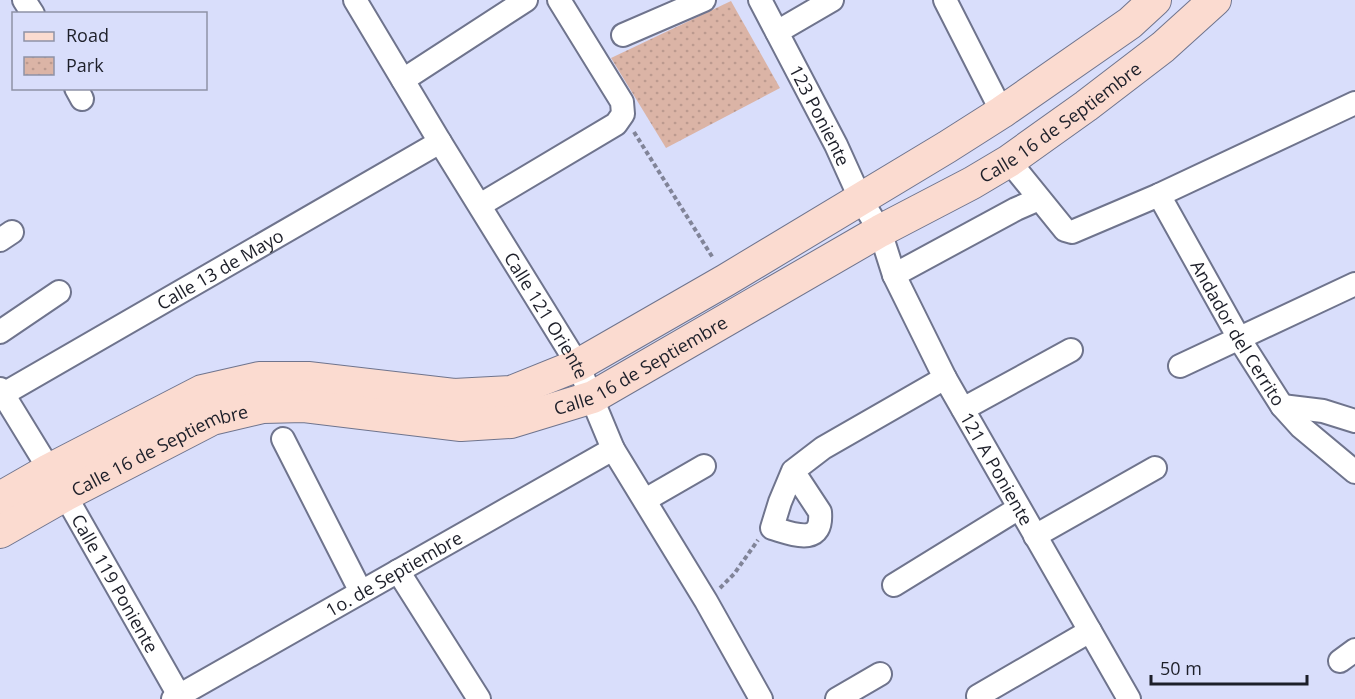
<svg xmlns="http://www.w3.org/2000/svg" width="1355" height="699" font-family="'Open Sans',sans-serif">
<defs>
<pattern id="park-dots" width="8" height="8" patternUnits="userSpaceOnUse" patternTransform="scale(1.5)"><rect width="8" height="8" fill="#dbb4a6"/><path d="M2 2h.1M6 6h.1" fill="none" stroke="#bc9a8f" stroke-width="1.8" stroke-linecap="round"/></pattern>
</defs>
<rect width="100%" height="100%" fill="#d9defb"/>
<!-- park -->
<path fill="url(#park-dots)" d="M731,1l49,87 -114,60 -55,-90z"/>
<g fill="none" stroke-linecap="round" stroke-linejoin="round">
<!-- street casing -->
<g stroke="#6f748d" stroke-width="26">
<g id="street">
<path d="M24,0l9,14"/>
<path id="s1" d="M355,0l85,142 138,223 35,84 93,152 55,98"/>
<path id="s2" d="M760,0l76,145 24,53 20,33 14,44 51,103 184,321"/>
<path d="M945,0l57,112"/>
<path d="M777,32l55,-32"/>
<path d="M623,35l81,-35"/>
<path d="M403,80l123,-80"/>
<path d="M76,88l6,11"/>
<path d="M1009,161l56,69 7,2 87,-37 196,-92"/>
<path id="s3" d="M1159,195l81,145 42,66 19,21 54,45"/>
<path d="M480,205l136,-81 7,-10 -1,-12 -63,-102"/>
<path d="M0,240l12,-8"/>
<path d="M894,275l122,-66 23,-10"/>
<path d="M0,332l59,-40"/>
<path d="M1180,366l175,-82"/>
<path id="s4" d="M0,389l65,106 116,204"/>
<path id="s5" d="M0,396l440,-254"/>
<path d="M1282,406l41,5 32,10"/>
<path d="M963,409l108,-59"/>
<path d="M283,439l78,153"/>
<path d="M793,471l27,41c3,35 -27,22 -48,16l8,-26 13,-31 30,-23 122,-70"/>
<path d="M645,500l59,-34"/>
<path d="M1035,536l120,-68"/>
<path d="M398,571l81,128"/>
<path d="M894,585l125,-77"/>
<path d="M1340,661l15,-11"/>
<path d="M978,696l112,-65"/>
<path id="s6" d="M173,699l440,-250"/>
<path d="M837,699l43,-25"/>
</g>
</g>
<!-- secondary casing -->
<g stroke="#6f748d" stroke-width="34">
<g id="secondary">
<path d="M0,498l49,-28 153,-79 57,-13h49l146,17 57,-3 67,-27 148,-85 221,-133 55,-35 128,-89 25,-23"/>
<path id="s7" d="M0,532l65,-37 147,-76 51,-12 41,-1 157,19 50,-3 82,-25 287,-166 92,-48 37,-22 77,-55 77,-59 52,-47"/>
</g>
</g>
<!-- path -->
<path stroke="#818498" stroke-width="4" stroke-dasharray="4.5 3" stroke-linecap="butt" d="M634,132l79,126
M720,588l14,-14 24,-34"/>
<!-- street -->
<use href="#street" stroke="#fff" stroke-width="22"/>
<!-- secondary -->
<use href="#secondary" stroke="#fbdbd0" stroke-width="32"/>
</g>
<g text-anchor="middle" dominant-baseline="central" stroke-width="4.5" stroke-linejoin="round" paint-order="stroke">
<!-- street labels -->
<g font-size="18" fill="#1d1f29" stroke="#d9defb">
<text stroke="none"><textPath href="#s2" startOffset="130">123 Poniente</textPath></text>
<text stroke="none"><textPath href="#s7" startOffset="1170">Calle 16 de Septiembre</textPath></text>
<text stroke="none"><textPath href="#s5" startOffset="254">Calle 13 de Mayo</textPath></text>
<text stroke="none"><textPath href="#s1" startOffset="369">Calle 121 Oriente</textPath></text>
<text stroke="none"><textPath href="#s3" startOffset="159">Andador del Cerrito</textPath></text>
<text stroke="none"><textPath href="#s7" startOffset="684">Calle 16 de Septiembre</textPath></text>
<text stroke="none"><textPath href="#s7" startOffset="180">Calle 16 de Septiembre</textPath></text>
<text stroke="none"><textPath href="#s2" startOffset="526">121 A Poniente</textPath></text>
<text stroke="none"><textPath href="#s6" startOffset="254">1o. de Septiembre</textPath></text>
<text stroke="none"><textPath href="#s4" startOffset="226">Calle 119 Poniente</textPath></text>
</g>
</g>
<!-- legend -->
<rect x="12" y="12" width="195" height="78" fill="#d9defb" stroke="#8e92a7" stroke-width="1.5"/>
<rect x="24" y="32" width="30" height="9" fill="#fbdbd0" stroke="#8e92a7" stroke-width="1.5"/>
<text x="66" y="42" font-size="18" fill="#1d1f29">Road</text>
<rect x="24" y="57" width="30" height="18" fill="url(#park-dots)" stroke="#8e92a7" stroke-width="1.5"/>
<text x="66" y="72" font-size="18" fill="#1d1f29">Park</text>
<!-- scale -->
<path d="M1151 675v9h156v-9" fill="none" stroke="#1d1f29" stroke-width="3"/>
<text x="1160" y="675" font-size="18" fill="#1d1f29" stroke="#d9defb" stroke-width="4.5" paint-order="stroke">50 m</text>
</svg>
